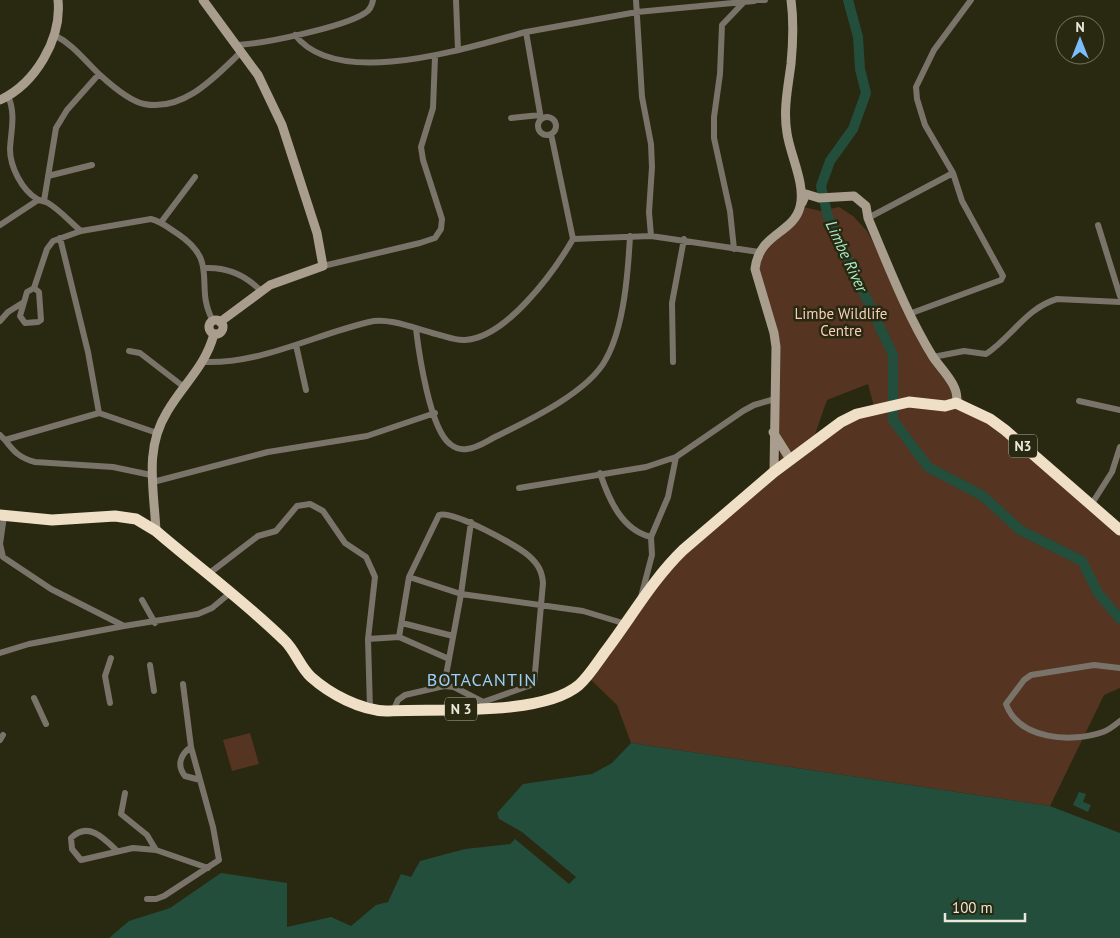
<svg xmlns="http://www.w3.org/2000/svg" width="1120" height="938" font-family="'PT Sans',sans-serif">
<rect width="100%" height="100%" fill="#292811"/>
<!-- green -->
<path fill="#553421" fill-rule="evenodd" d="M804,207l16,4 19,-4 14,9 14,15 71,130 25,38 -2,11 29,12 130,109v157l-16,7 -54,111 -419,-63 -14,-38 -29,-28 78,-109 115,-103 -5,-65 2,-59 -21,-82zM868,384l7,26 -63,33 15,-43z
M250,733l9,31 -27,7 -9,-31z"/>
<!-- water -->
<path fill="#234e3b" d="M631,743l419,63 70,27v105h-1011l20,-17 41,-13 51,-35 66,10v44l44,-10 20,9 25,-21 12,-3 13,-28 10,3 9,-16 45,-12 45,-5 12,-12 -23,-13 -2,-6 26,-29 69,-10 20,-11z
M1079,792l7,2 -3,8 8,3 -3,7 -15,-7z"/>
<!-- pier -->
<path fill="#292811" d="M522,832l54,45 -7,7 -54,-45z"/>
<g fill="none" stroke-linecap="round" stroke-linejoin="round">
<!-- river -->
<path stroke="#234e3b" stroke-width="10" d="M848,0l10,37 2,32 6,24 -13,36 -23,32 -9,25 7,31 65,138v65l35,47 55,29 37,34 62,31 16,32 22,26"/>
<!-- street -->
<path stroke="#797369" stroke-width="6" d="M456,0l2,50
M636,0l6,97 9,47 1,23 -3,45 2,24
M753,0h12
M526,32l111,-20 117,-11
M54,35c19,9 31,26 46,40 11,10 29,26 44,29 40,8 72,-28 97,-52
M295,35c43,56 174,12 231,-3l15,87
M236,45c27,-1 108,-18 129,-32 5,-3 7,-7 8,-13
M8,96c8,18 3,34 2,53 0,18 12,41 27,50 3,2 8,2 11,4 12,7 22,19 33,28
M538 126a9 9 0 1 1 18 0a9 9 0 1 1-18 0Z
M511,118l29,-3
M48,176l44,-11
M44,201l12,-73 11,-18 32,-36
M868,218l85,-45 -28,-48 -8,-26 -1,-12 18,-37 37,-50
M162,221l33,-44
M0,225l38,-25
M1098,225l22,71
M60,238l28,114 11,61
M573,239l78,-3 108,16
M734,249l-4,-38 -16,-73v-21l6,-43 2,-49 22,-23
M323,266l97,-23 15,-5 6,-9 1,-10 -19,-59 -2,-13 12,-39 2,-51
M205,268c22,-1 39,6 55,22
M34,288l5,4 2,28 -3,2 -13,1 -5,-7 7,-24 7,-4 13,-39 6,-8 28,-10 70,-12c12,3 17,9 27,15 43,29 15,51 35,87
M909,314l92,-34 2,-4 -41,-75 -9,-28
M0,321l8,-9 16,-10
M416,329c3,25 14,100 34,115 5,4 11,6 17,5 10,-1 20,-8 28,-12 33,-16 94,-45 111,-78 18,-32 22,-86 24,-123
M296,345l10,45
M129,351l11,2 44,34
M933,357l31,-6 22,3c25,-16 40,-46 71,-55l63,3
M204,362c57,2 110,-27 165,-40 20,-5 47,7 67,12 9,2 20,7 29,6 41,-2 89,-68 108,-101l-22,-105
M673,362l-1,-59 12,-64
M1079,401l41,9
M0,435l5,5 94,-27 58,20
M5,440c9,12 15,18 30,22l78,5 38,8
M600,473c9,27 22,57 51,64
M153,482l115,-30 99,-16 68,-23
M519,488l127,-21 30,-10 67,-46 11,-6 21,-6
M1091,505l21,-33 8,-25
M4,516l-4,28 3,13 48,32 73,37 74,-12 14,-6 18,-15
M207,575l51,-39 18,-5 21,-25 13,-2 13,7 22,32 21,14 6,13 3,7 -7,62 2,70
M409,577l52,17 122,17 43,13
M641,597l11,-42 -1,-18 17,-40 8,-40
M142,600l13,23
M402,623l51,13
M399,637l50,22
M368,639l31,-2 10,-60 30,-62c14,-5 79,31 90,41 9,8 13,15 14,27l-9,101 -51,18
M0,653l29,-9 95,-18
M150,665l4,26
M1120,668l-26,-3 -63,10 -7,5 -18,24c13,36 66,39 97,28 6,-2 12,-7 17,-11
M444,686l17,-92 10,-72
M34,698l12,26
M110,703l-5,-27 6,-18
M393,711l5,-11 7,-5 39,-9 10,1 31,16
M0,740l3,-5
M191,747c-10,7 -15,18 -6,29l15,4
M125,793l-4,21 26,21 9,15
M117,851c-13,-13 -29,-30 -46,-13l1,11 9,11 52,-12 23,2 52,18
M147,899h9l8,-3 55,-36 -6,-33 -22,-80 -8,-63"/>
<!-- secondary -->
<path stroke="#a99e8e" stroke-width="9" d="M203,0l55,75 24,50 35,108 6,33 -53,19 -50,37
M0,100c35,-16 62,-61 58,-100
M802,203l4,-9 13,4 35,-2 12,10 2,12c20,47 38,95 65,139 8,12 28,30 23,46
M209 327a7 7 0 1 1 14 0a7 7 0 1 1-14 0Z
M773,432l17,27
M774,472l2,-125 -2,-14 -19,-64c4,-36 38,-35 45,-62 6,-23 -10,-52 -13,-74 -4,-23 1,-46 4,-69 2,-21 3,-42 0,-64
M156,531c-2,-42 -12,-82 11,-119 17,-29 38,-45 47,-78"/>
<!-- highway -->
<path stroke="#efdfc6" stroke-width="11" d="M0,515l52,5 63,-4 21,3 20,12c42,36 88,70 128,109 11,10 16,27 27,37 19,17 49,33 75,34 49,-3 155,6 193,-26 10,-9 18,-22 26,-33 26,-34 47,-72 78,-102l91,-78 67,-50 16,-8 52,-12 36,4 11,-3 34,16 15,11 115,100"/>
</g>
<g text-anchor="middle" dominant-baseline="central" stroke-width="5" stroke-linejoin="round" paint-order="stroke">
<!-- shield labels -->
<g fill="#292811" stroke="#afaf9e" stroke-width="1">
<rect x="1009" y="434.5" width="28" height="23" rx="4"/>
<rect x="445" y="697.5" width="32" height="23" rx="4"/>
</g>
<g font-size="14" font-weight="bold" fill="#e9e9db">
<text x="1023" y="446">N3</text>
<text x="461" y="709">N 3</text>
</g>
<!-- park labels -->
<g font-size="15" fill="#f7d0ba" stroke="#292811">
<text x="841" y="313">Limbe Wildlife<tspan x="841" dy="17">Centre</tspan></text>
</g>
<!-- water labels -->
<g font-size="16" font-style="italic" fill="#a4edc9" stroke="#292811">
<text transform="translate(847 256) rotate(65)">Limbe River</text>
</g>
<!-- quarter labels -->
<g font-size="18" letter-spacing="1" fill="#9dcef9" stroke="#292811">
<text x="482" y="679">BOTACANTIN</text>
</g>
</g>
<!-- north arrow -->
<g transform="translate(1080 40)"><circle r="24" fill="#292811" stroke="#767562"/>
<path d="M0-4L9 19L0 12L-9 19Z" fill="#7cbef9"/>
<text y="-8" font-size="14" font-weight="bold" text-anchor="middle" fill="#e9e9db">N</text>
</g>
<!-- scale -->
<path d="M945 913v8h80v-8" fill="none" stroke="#e9e9db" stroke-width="2.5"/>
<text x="952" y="913" font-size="15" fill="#e9e9db" stroke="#292811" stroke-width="4" paint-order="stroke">100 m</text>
</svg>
